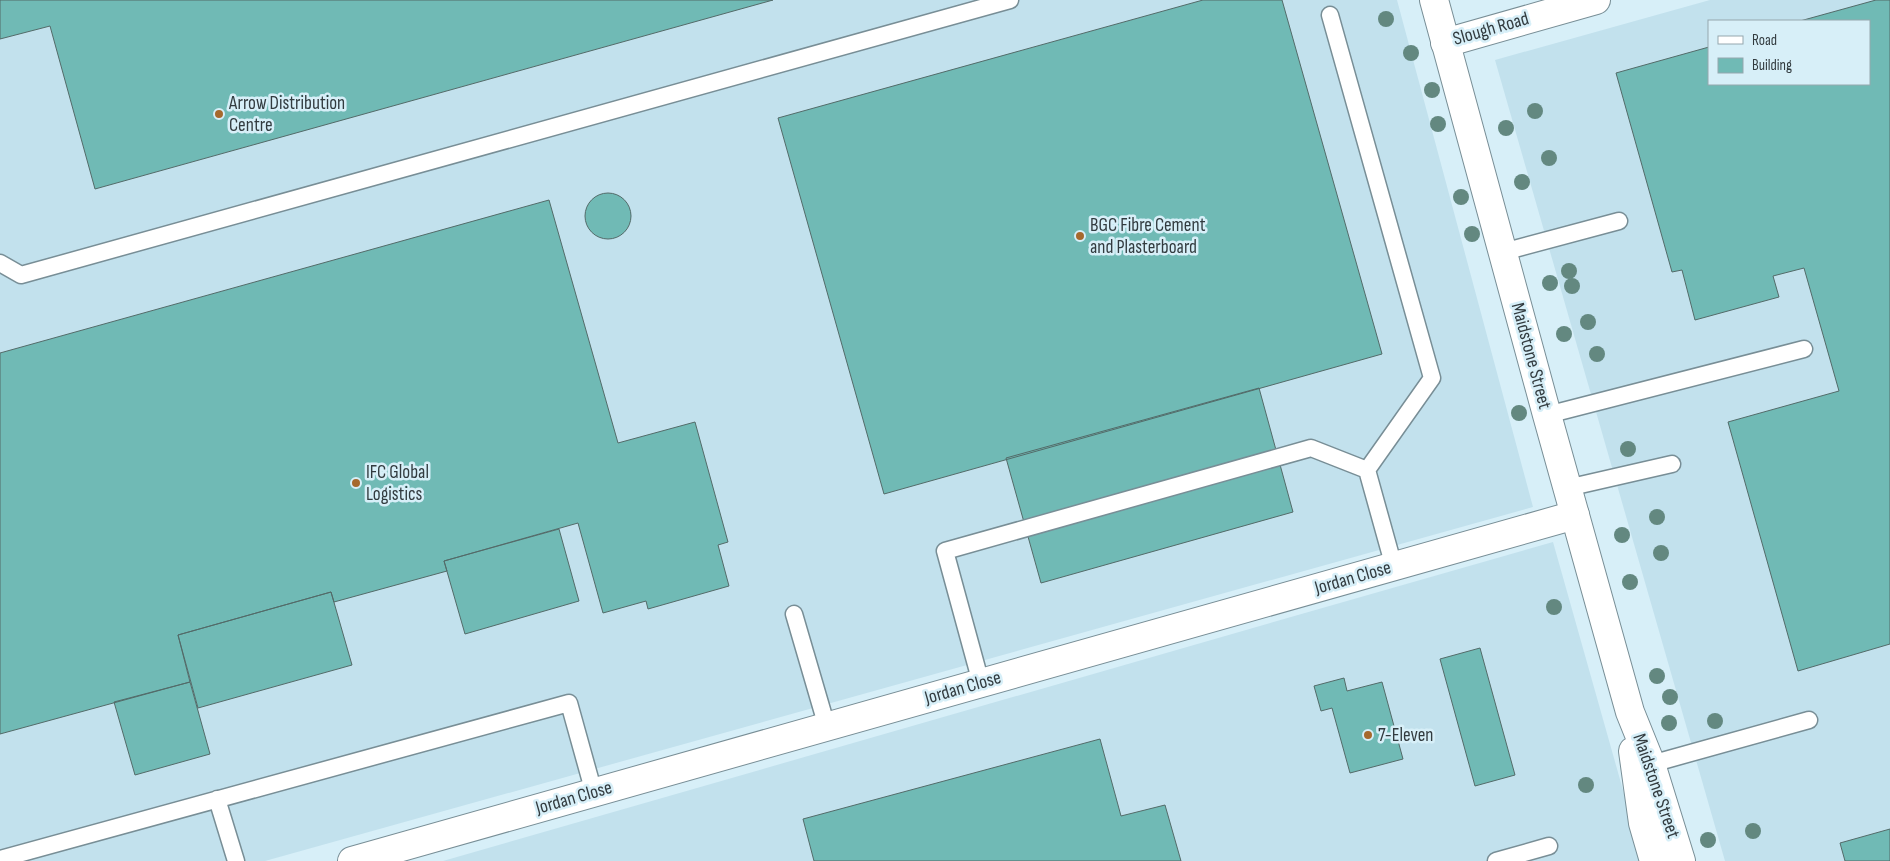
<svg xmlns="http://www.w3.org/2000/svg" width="1890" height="861" font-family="'Sofia Sans Condensed',sans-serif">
<rect width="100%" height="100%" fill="#d7eff8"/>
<!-- built -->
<path fill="#c2e1ed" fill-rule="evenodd" d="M0,0h1397l136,507 -1268,354h-265z
M1710,0h180v861h-165l-230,-801zM1709,21h160v63h-160z
M1553,542l90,319h-1200l803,-231z"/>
<!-- building -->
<path fill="#70bab5" stroke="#536b69" d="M0,0h773l-678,189 -45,-163 -50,13z
M1203,0h79l100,354 -498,140 -106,-376z
M1876,0h14v644l-92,27 -70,-249 111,-31 -35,-123 -31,8 6,21 -84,23 -13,-50 -10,2 -56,-199 93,-26v37h160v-63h-69z
M585 216a23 23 0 1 1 46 0a23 23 0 1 1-46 0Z
M549,200l69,243 77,-21 33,120 -10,3 11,41 -81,23 -2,-8 -43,12 -25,-90 -134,38 3,10 -113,31 -3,-10 -153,43 12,47 -190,52v-381z
M1259,388l34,124 -252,71 -35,-125z
M559,529l20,72 -114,33 -21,-73z
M331,592l21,73 -154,43 -20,-73z
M1480,648l35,127 -40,11 -35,-127z
M1344,678l3,13 35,-9 21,77 -53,14 -18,-65 -11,3 -7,-25z
M190,682l20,72 -75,21 -21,-73z
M1100,739l21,77 44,-11 16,56h-367l-11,-42z
M1890,829v32h-45l-5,-18z"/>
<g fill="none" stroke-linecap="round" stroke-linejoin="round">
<!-- lane casing -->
<g stroke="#788e96" stroke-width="19">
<path id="lane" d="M1330,15l102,363 -65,92
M1503,252l116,-31
M0,263l21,12 989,-275
M1547,415l257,-66
M1567,488l105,-24
M794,614l33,113
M981,683l-36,-132 366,-103 56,22 27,97
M1644,766l165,-46
M217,799l19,62
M0,859l569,-156 25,90
M1496,861l53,-15"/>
</g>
<!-- street casing -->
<g stroke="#788e96" stroke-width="30">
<path id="street" d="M1445,43l151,-43
M352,861l1223,-346"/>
</g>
<!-- secondary casing -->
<g stroke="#788e96" stroke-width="30">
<path id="secondary" d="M1434,0l113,415 83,297 21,52 30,97
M1633,751l10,72 11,38"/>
</g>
<!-- lane -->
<use href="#lane" stroke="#fff" stroke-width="16"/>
<!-- street -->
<use href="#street" stroke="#fff" stroke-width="28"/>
<!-- secondary -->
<use href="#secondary" stroke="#fff" stroke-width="28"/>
</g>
<!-- trees -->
<g fill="#638880">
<circle cx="1386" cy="19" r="8"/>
<circle cx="1411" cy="53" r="8"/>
<circle cx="1432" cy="90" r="8"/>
<circle cx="1535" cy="111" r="8"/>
<circle cx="1438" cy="124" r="8"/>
<circle cx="1506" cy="128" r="8"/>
<circle cx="1549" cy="158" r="8"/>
<circle cx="1522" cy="182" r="8"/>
<circle cx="1461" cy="197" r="8"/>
<circle cx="1472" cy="234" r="8"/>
<circle cx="1569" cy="271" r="8"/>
<circle cx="1550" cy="283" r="8"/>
<circle cx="1572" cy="286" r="8"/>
<circle cx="1588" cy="322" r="8"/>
<circle cx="1564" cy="334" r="8"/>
<circle cx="1597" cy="354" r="8"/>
<circle cx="1519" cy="413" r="8"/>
<circle cx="1628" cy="449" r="8"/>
<circle cx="1657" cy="517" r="8"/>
<circle cx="1622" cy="535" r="8"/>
<circle cx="1661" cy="553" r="8"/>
<circle cx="1630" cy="582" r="8"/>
<circle cx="1554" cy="607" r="8"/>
<circle cx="1657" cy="676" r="8"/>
<circle cx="1670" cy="697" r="8"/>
<circle cx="1715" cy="721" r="8"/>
<circle cx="1669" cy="723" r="8"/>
<circle cx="1586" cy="785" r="8"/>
<circle cx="1753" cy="831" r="8"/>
<circle cx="1708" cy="840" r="8"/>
</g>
<!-- markers -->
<g fill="#a6692d" stroke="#d7eff8" stroke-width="2">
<circle cx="219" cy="114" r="5"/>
<circle cx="1080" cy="236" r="5"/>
<circle cx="356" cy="483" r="5"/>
<circle cx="1368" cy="735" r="5"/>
</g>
<g text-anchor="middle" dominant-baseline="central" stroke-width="5" stroke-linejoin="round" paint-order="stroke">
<!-- street labels -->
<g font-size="19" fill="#323b3f" stroke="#d7eff8">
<text transform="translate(1491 29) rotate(-16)">Slough Road</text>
<text transform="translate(1531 356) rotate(75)">Maidstone Street</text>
<text transform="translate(1353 578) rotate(-16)">Jordan Close</text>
<text transform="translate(963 688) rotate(-16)">Jordan Close</text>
<text transform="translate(1656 786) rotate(71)">Maidstone Street</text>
<text transform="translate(574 798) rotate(-16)">Jordan Close</text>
</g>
<!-- poi labels -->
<g font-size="19" fill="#323b3f" stroke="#d7eff8" text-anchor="start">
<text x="229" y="103">Arrow Distribution<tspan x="229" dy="22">Centre</tspan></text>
<text x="1090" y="225">BGC Fibre Cement<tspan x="1090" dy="22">and Plasterboard</tspan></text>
<text x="366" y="472">IFC Global<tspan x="366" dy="22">Logistics</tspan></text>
<text x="1378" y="735">7-Eleven</text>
</g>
</g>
<!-- legend -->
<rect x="1708" y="20" width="162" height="65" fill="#d7eff8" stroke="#95a7ae"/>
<rect x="1718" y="36" width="25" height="8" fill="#ffffff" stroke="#95a7ae"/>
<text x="1752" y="45" font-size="15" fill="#323b3f">Road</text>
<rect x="1718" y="58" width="25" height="15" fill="#70bab5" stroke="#95a7ae"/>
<text x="1752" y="70" font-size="15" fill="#323b3f">Building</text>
</svg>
